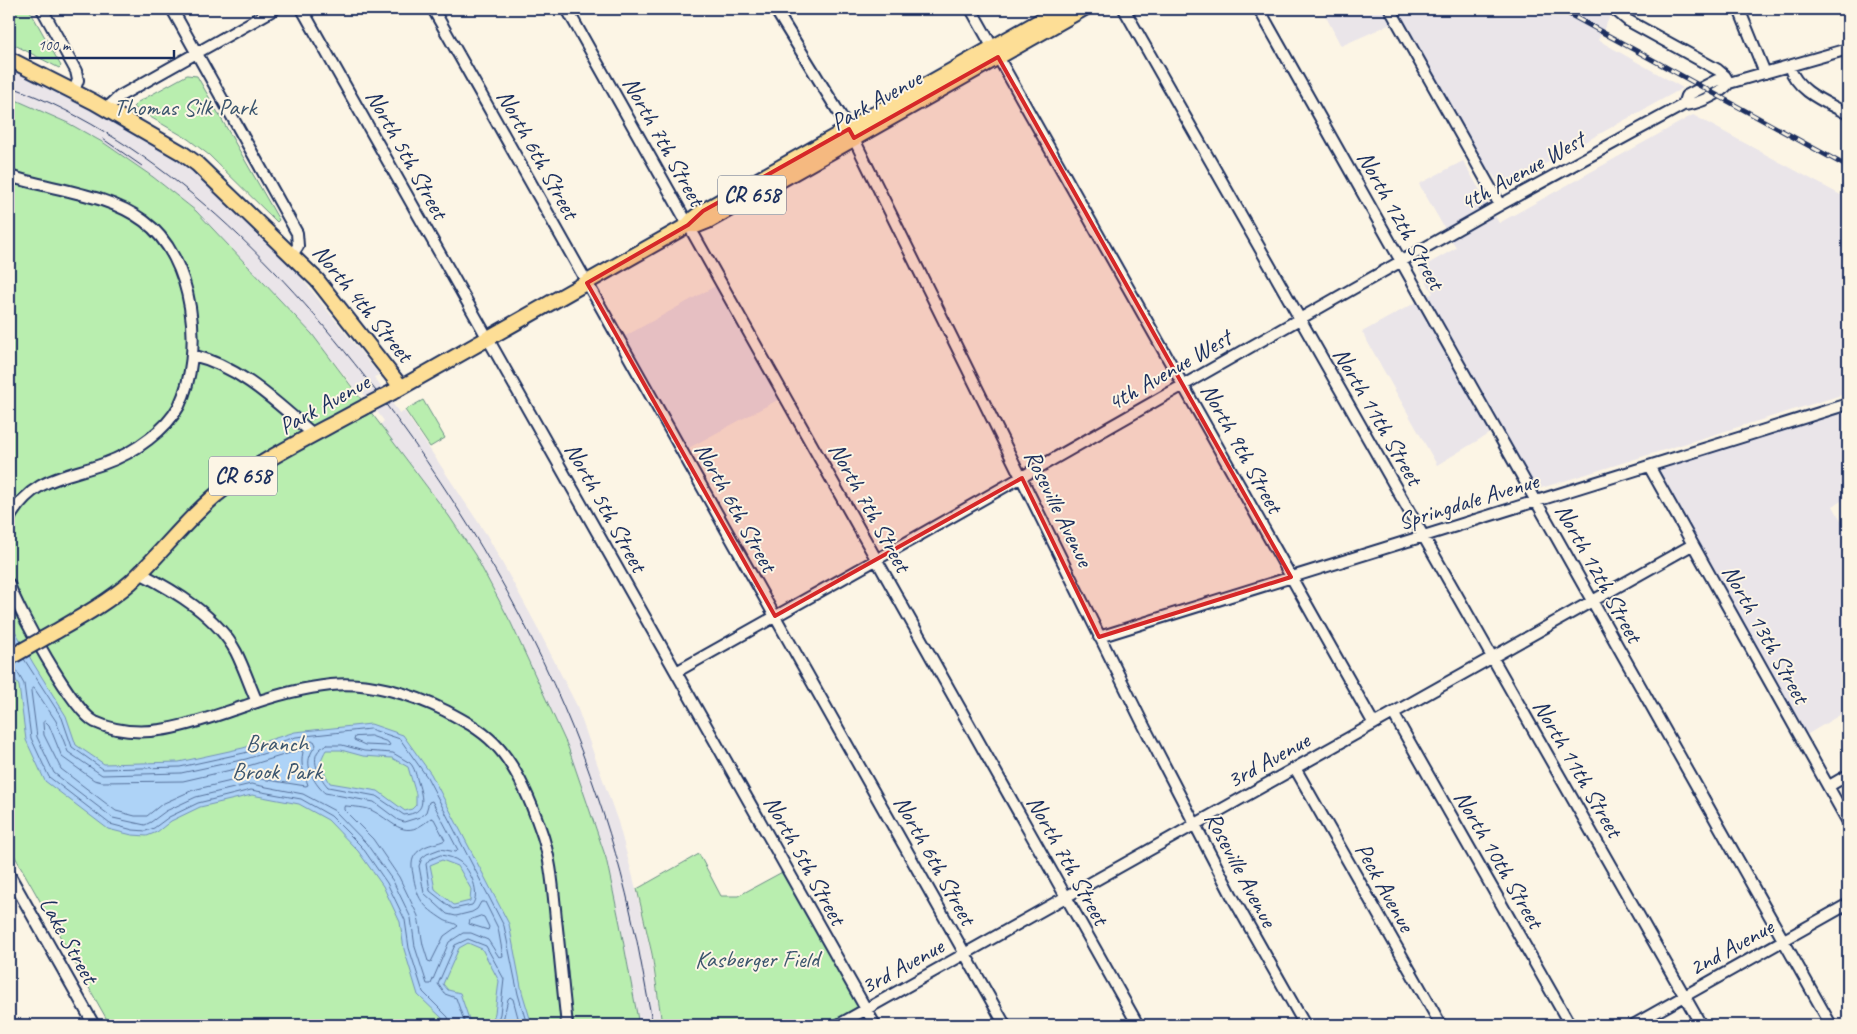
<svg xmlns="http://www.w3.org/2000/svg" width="1857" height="1034" font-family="Caveat,sans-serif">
<rect width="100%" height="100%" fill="#fcf5e5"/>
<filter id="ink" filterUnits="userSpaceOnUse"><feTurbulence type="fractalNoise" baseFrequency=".02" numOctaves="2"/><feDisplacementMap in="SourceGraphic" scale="10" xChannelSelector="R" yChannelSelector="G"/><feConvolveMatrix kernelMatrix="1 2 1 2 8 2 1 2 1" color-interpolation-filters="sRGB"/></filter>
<g filter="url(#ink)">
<!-- built -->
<path fill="#eae5e9" d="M1322,9h287l2,6 -13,25 85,48 -180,99 -29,-35 -81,-129 -52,23z
M9,69l75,37 104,61 111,108 80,100 -5,2 26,37 4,-3 21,31 63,95 46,84 42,83 42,118 16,59 17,73 10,71h-22l-19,-101 -14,-66 -38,-111 -57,-124 -36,-68 -26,-39 -69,-91 4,-4 -26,-35 -3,3 -43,-55 -116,-123 -43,-34 -49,-34 -36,-20 -59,-26z
M1693,115l155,84v194l-313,97 -35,-63 -63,38 -75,-133 71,-39 -14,-24 37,-21 -37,-64 44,-23 36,62z
M719,284l64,113 -100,54 -63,-112z
M1848,411v86l-15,9 15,27v177l-45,27 -149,-269z"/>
<!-- green -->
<path fill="#b9eeaf" stroke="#6a8e86" d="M9,9h20l32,57 -2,2 -50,-26z
M187,75l10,1 82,144 -2,2 -68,-67 -21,-16 -55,-32 5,-5z
M9,97l59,26 36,20 49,34 43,34 116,123 137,182 26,39 36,68 57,124 38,111 14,66 19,101h-529l-101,-179z
M423,400l22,38 -15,9 -25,-37z
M699,854l22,42h17l48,-26 74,139 -31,16h-167l-10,-71 -15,-65z"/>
<!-- water -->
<path fill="#aed3f7" stroke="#7391ba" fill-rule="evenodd" d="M9,620l24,43 33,53 10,29 28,19 75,-2 64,-14 52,-16 76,-8 32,11 28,39 78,150 13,68 10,33h-41l4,-12 4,-32 -17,-32 -14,-6 -9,5 -16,36 5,6 12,3 9,26 8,6h-31l-2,-5 -26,-25 -14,-46 -4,-27 -17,-36 -25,-35 -30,-31 -29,-16 -47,-9 -52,12 -29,14 -14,11 -10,4 -15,-1 -24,-6 -63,-48 -19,-41 -7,-54 -10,-19zM326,750h15l22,6 29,2 16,9 8,27v11l-4,4 -7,2 -27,-20 -48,-8c-8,-15 -13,-18 -4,-33zM442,860l16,6 13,23 -1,12 -16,4 -19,-16 -5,-24z"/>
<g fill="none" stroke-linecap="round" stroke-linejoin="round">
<!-- shore -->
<path stroke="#56719b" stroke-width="1" d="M24,659l38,59 10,29 31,22 77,-2 64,-14 52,-16 74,-8 30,10 27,38 77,149 14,68 9,31
M11,666l4,2 9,16 7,54 18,39 61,47 23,6 13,1 8,-3 15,-11 29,-14 53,-13 50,9 30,17 31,31 25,36 18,37 4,28 14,44 25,25 2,8
M34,688l22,33 12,31 34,23 79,-2 65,-14 52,-16 16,-2 2,4c-2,3 -5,7 -6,11 -5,12 6,30 15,37l49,9 24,18 6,2 16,-5 6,-5 3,-10 3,-1 26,49 -2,2 -16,-3 -13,5 -5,4 -3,8 5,27 23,21 9,2 16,-4 5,-3 4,-7h4l13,26 5,28 -4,1 -11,-17 -17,-7h-8l-14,9 -18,42h-4l-12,-37 -4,-29 -18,-37 -27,-38 -31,-32 -32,-17 -52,-10 -55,13 -30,14 -15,11 -6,3 -32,-7 -59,-45 -17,-36 -6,-46z
M45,721l4,4 13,32 32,23 8,2 81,-1 65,-15 52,-16 3,2c-3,13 1,21 5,33l-2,1 -58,-9 -55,13 -31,14 -15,12h-12l-19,-5 -55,-42 -17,-34 -1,-12z
M371,736l17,6 2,3 -3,1 -22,-1 -11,-5 1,-3z
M327,745h15l22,6 29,2 17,10c5,5 6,13 8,19 5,17 9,31 -14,33l-28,-19 -48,-9c-10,-11 -22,-35 -1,-42z
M346,806c8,1 20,1 27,5 23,12 31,31 58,7l3,1 11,21c-7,4 -18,4 -25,10 -9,6 -9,15 -7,24 4,25 9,32 31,46 5,3 10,2 14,6l-14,10 -13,26 -3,-1 -5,-16 -5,-29 -19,-39 -26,-38 -29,-29v-3z
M441,855c6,1 14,3 19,7 11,8 21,32 12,43l-19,4 -23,-18 -4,-27 3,-4z
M481,916l3,1 5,10 -1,3 -19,-6 1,-4z
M468,1025l-4,-4 -8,-23 -11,-4 -7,-10 17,-39 13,-6 18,7 18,33 -4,35 -4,11
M502,1025l6,-26 2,-2 3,2 7,26"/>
<!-- minor casing -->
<g stroke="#1b2f5e" stroke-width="14">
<path id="minor" d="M42,9l34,62 2,9 -4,11
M172,9l125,224 1,13 -6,9
M302,9l573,1016
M433,9l572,1016
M567,9l571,1016
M775,9l74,120 295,597 88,170 73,129
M971,9l403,715
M1124,9l577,1016
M1259,9l572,1016
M1390,9l110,196
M1614,9l13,11 91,50 7,6 4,7
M1739,9l26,64
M1789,66c8,26 37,36 59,48
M1683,105l3,-9 31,-16 12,3 119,-34
M106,109l14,-13 155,-87
M9,176c44,14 97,17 135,45 50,36 61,132 35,185 -7,13 -18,24 -30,33 -14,11 -29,19 -46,25 -41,14 -71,14 -94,55
M192,355c48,11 86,49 122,80
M1649,466l199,356
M140,573c35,18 77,43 96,79 8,16 14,34 21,50
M9,584c8,25 64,127 86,138 49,23 103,-1 150,-16 28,-10 57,-18 86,-21 38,-4 81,9 115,26 17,9 34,18 48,32 22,22 36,56 46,85 11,29 13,61 16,91 4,36 7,71 11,106
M1099,637l749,-233
M676,672l198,-111 626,-356 183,-100c15,-1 36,-10 46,-22
M1393,713l177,312
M1295,768l146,257
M1829,786l19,-11
M9,874l85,151
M838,1025l854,-480
M1633,1025l215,-121"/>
</g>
<!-- major casing -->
<g stroke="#1b2f5e" stroke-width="18">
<path id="major" d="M9,59l85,43 88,51 15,11 120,116 84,107
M688,225h10l10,-4 375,-212
M393,392l295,-167 6,-7 9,-7 358,-202
M55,632c26,-15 53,-30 76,-50 30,-28 54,-61 85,-87 45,-36 100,-61 150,-89"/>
</g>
<!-- minor -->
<use href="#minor" stroke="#fcf5e5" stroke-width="10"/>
<!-- major -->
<use href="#major" stroke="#fdde96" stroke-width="14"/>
<!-- tram -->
<path stroke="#1b2f5e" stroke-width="1" d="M9,86c153,55 277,186 373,313 82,110 152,227 201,356 19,52 36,105 48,159 9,37 14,74 22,111
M103,139l39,27"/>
<!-- rail casing -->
<g stroke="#1b2f5e" stroke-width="5">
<path id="rail" d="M1560,9l288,158"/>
</g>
<!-- rail -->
<use href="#rail" stroke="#fcf5e5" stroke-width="3" stroke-dasharray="9" stroke-linecap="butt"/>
<!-- major-bridge casing -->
<g stroke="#1b2f5e" stroke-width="18" stroke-linecap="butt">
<path id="major-bridge" d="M366,406l27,-14
M9,658l46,-26"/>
</g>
<!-- major-bridge -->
<use href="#major-bridge" stroke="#fdde96" stroke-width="14"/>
</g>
</g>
<!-- marked area -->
<path fill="#d62828" fill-opacity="0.2" stroke="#d62828" stroke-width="4" stroke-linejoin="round" d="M998,57l293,520 -192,60 -77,-159 -247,138 -188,-333 101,-58 15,-14 146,-82 5,9z"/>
<g text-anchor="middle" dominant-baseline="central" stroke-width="4" stroke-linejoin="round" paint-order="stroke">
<!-- shield labels -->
<g fill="#fcf5e5" stroke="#5e6a86" stroke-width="1">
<rect x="718" y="175.5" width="68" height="39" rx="4"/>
<rect x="209" y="456.5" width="68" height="39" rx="4"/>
</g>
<g font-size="22" font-weight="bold" fill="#1b2f5e">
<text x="752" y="195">CR 658</text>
<text x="243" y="476">CR 658</text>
</g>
<!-- street labels -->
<g font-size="24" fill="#1b2f5e" stroke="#fcf5e5">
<text transform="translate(876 100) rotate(-29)">Park Avenue</text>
<text transform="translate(664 141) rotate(61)">North 7th Street</text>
<text transform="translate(407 154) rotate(61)">North 5th Street</text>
<text transform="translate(538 154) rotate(61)">North 6th Street</text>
<text transform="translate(1522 171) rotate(-29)">4th Avenue West</text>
<text transform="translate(1401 220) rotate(61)">North 12th Street</text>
<text transform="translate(363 303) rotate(51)">North 4th Street</text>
<text transform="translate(1169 370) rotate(-30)">4th Avenue West</text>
<text transform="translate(324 404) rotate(-29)">Park Avenue</text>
<text transform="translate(1378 416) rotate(60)">North 11th Street</text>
<text transform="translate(1242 448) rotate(61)">North 9th Street</text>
<text transform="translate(1468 501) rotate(-17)">Springdale Avenue</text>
<text transform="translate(606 507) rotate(61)">North 5th Street</text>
<text transform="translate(736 507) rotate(61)">North 6th Street</text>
<text transform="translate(870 507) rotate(61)">North 7th Street</text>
<text transform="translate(1059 508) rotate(64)">Roseville Avenue</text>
<text transform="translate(1599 573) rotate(61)">North 12th Street</text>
<text transform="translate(1766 634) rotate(61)">North 13th Street</text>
<text transform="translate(1268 760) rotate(-29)">3rd Avenue</text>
<text transform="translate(1578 768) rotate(60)">North 11th Street</text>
<text transform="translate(1499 859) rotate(60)">North 10th Street</text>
<text transform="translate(805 860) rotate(61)">North 5th Street</text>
<text transform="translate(935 860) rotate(61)">North 6th Street</text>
<text transform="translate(1068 860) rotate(61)">North 7th Street</text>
<text transform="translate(1241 869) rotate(62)">Roseville Avenue</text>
<text transform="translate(1385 887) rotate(61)">Peck Avenue</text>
<text transform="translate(69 940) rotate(61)">Lake Street</text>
<text transform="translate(1731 947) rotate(-29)">2nd Avenue</text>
<text transform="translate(902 966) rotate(-29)">3rd Avenue</text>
</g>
<!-- park labels -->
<g font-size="24" fill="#3b556e" stroke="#fcf5e5">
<text x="185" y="107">Thomas Silk Park</text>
<text x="277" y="743">Branch<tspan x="277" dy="28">Brook Park</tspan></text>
<text x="757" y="959">Kasberger Field</text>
</g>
</g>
<!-- margin -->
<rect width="1857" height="1034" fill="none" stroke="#fcf5e5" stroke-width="30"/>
<rect x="15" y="15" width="1827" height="1004" fill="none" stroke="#1b2f5e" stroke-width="2" filter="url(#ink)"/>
<!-- scale -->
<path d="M30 50v8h144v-8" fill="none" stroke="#1b2f5e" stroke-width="2.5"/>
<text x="38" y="50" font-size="15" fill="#1b2f5e" stroke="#fcf5e5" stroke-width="4" paint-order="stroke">100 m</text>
</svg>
